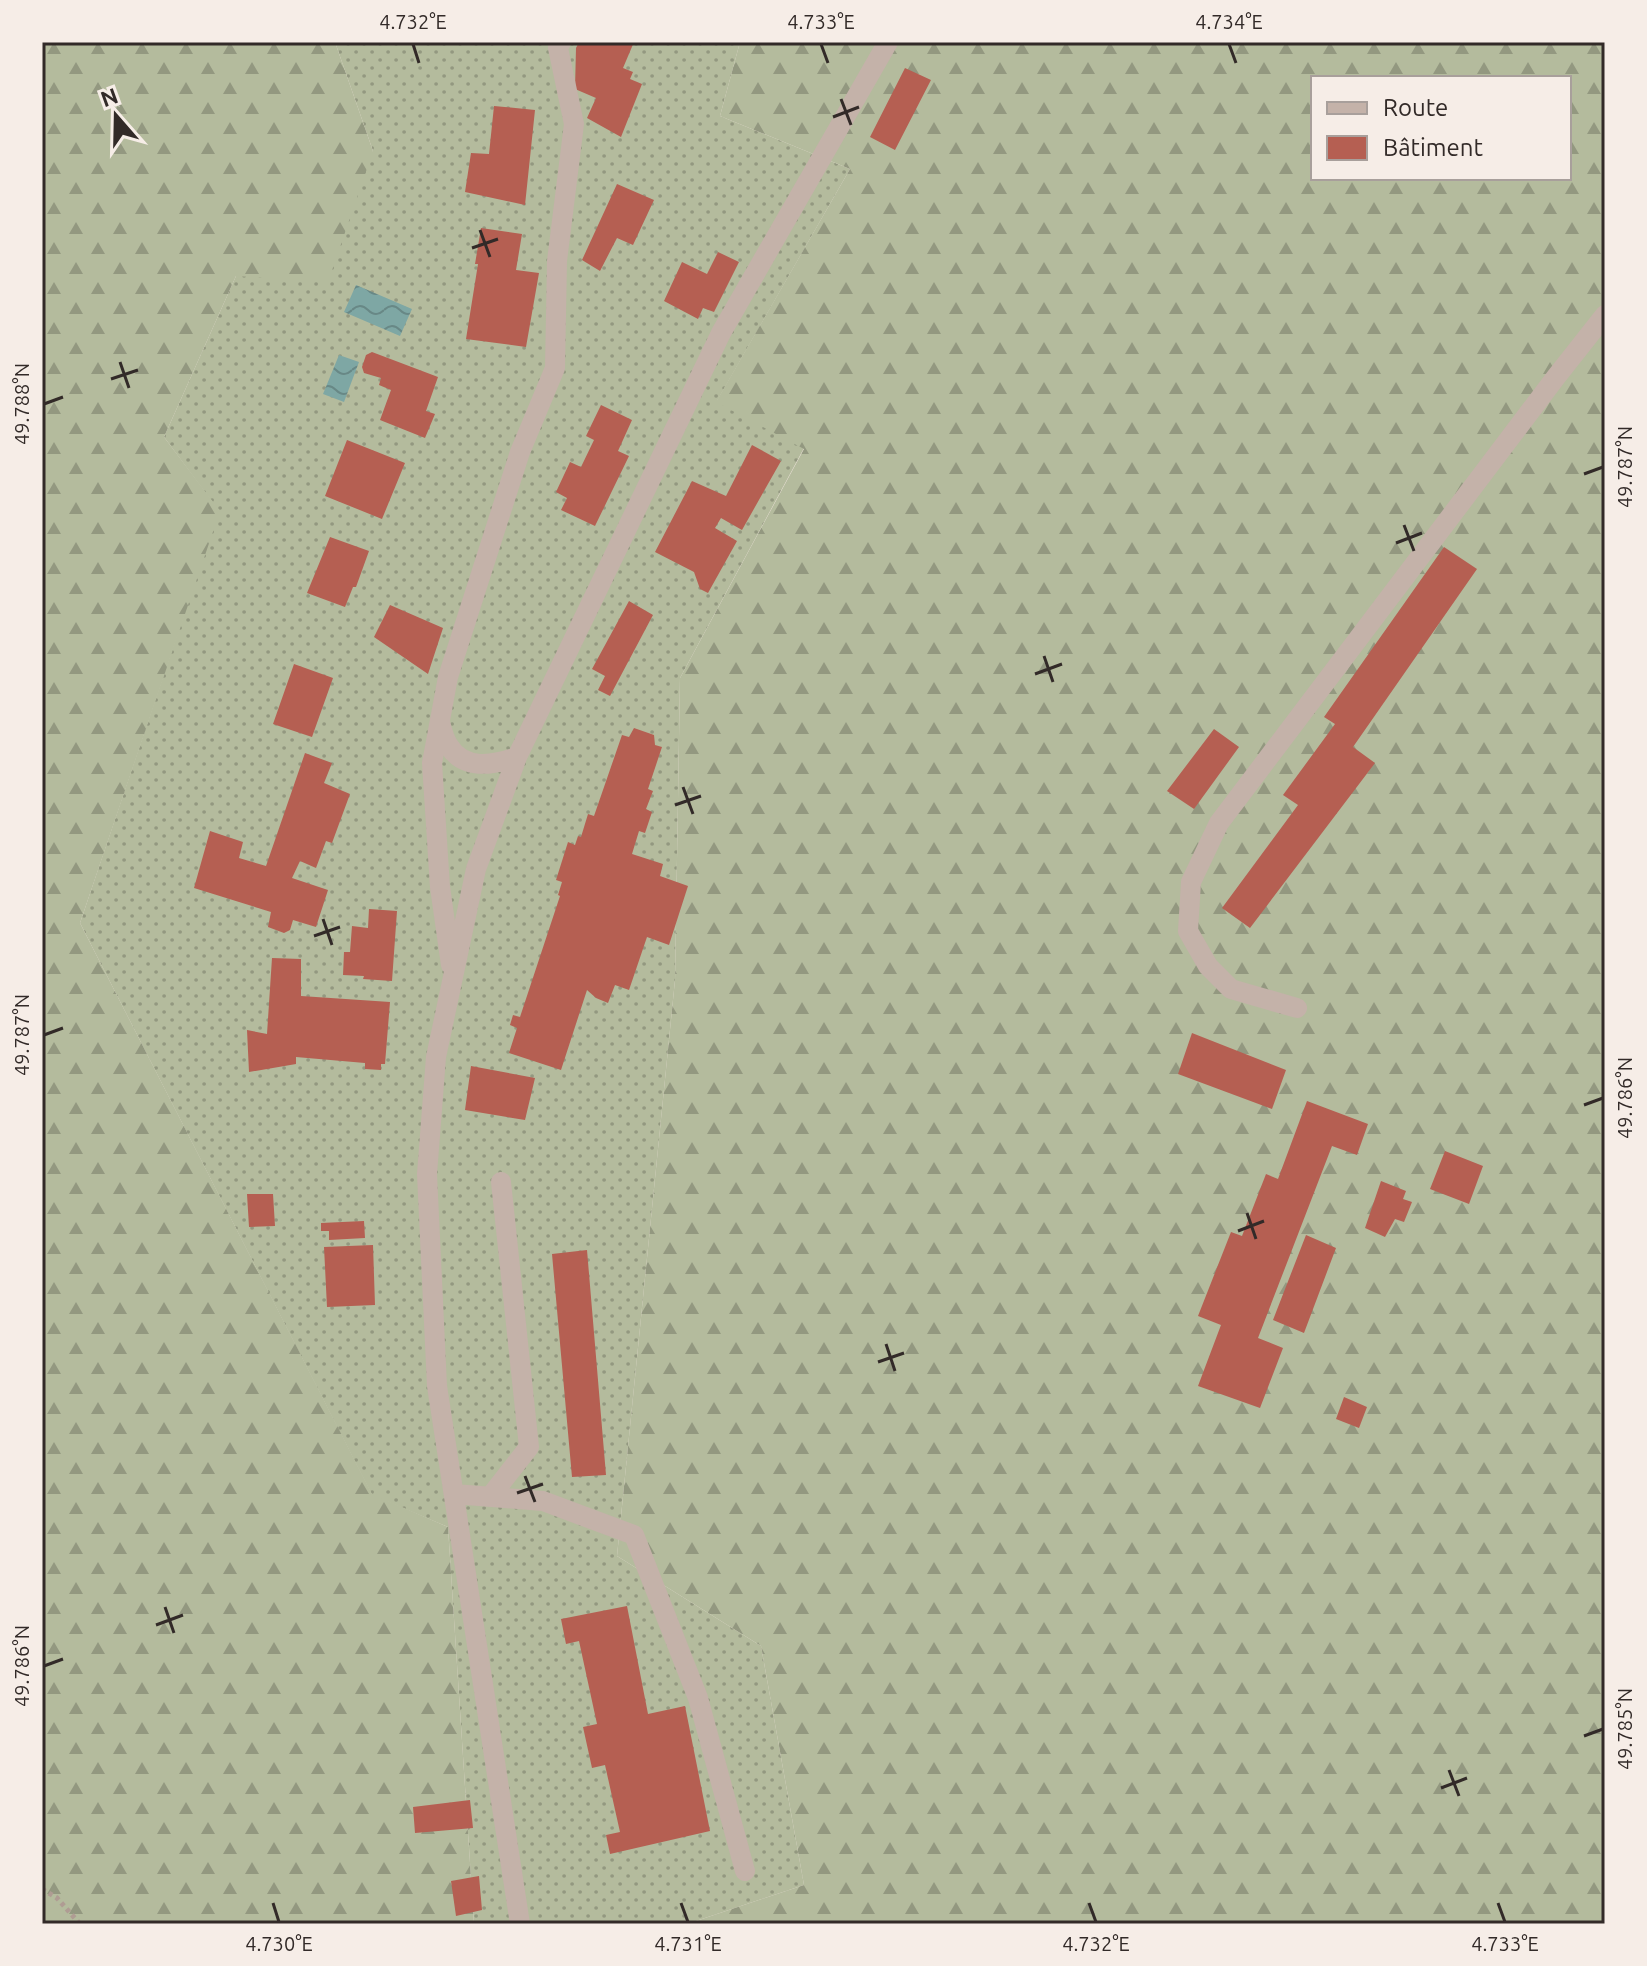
<svg xmlns="http://www.w3.org/2000/svg" width="1647" height="1966" font-family="Ubuntu,sans-serif">
<defs>
<pattern id="grass-dots" width="8" height="8" patternUnits="userSpaceOnUse" patternTransform="scale(2)"><rect width="8" height="8" fill="#b4bb9d"/><path d="M2 2h.1M6 6h.1" fill="none" stroke="#939880" stroke-width="1.8" stroke-linecap="round"/></pattern>
<pattern id="forest-firs" width="22" height="20" patternUnits="userSpaceOnUse" patternTransform="scale(2)"><rect width="22" height="20" fill="#b4bb9d"/><path d="M5 1l3.5 6h-7zM16 11l3.5 6h-7z" fill="#939880"/></pattern>
<pattern id="water-waves" width="16" height="10" patternUnits="userSpaceOnUse" patternTransform="scale(2)"><rect width="16" height="10" fill="#7ea7a4"/><path d="M0 5q4-4 8 0t8 0" fill="none" stroke="#688886"/></pattern>
</defs>
<rect width="100%" height="100%" fill="#eee3db"/>
<!-- grass -->
<path fill="url(#grass-dots)" d="M335,42h405l-20,74 130,53 -133,232 87,47 -124,230 -5,302 -58,576 144,90 43,239 -117,39h-213l-26,-397 -76,-32 -292,-572 139,-412 -55,-74 72,-161 137,-125z"/>
<!-- forest -->
<path fill="url(#forest-firs)" fill-rule="evenodd" d="M42,42h293l38,109 -45,131 -92,-6 -72,161 56,74 -140,412 292,571 76,33 26,397h-432z
M740,42h865v1882h-918l117,-39 -43,-239 -144,-90 58,-576 5,-302 124,-229 -88,-47 134,-233 -130,-53zM1313,78h256v100h-256z"/>
<!-- water -->
<path fill="url(#water-waves)" d="M356,285l56,24 -12,27 -56,-24z
M339,355l20,7 -15,40 -21,-8z"/>
<!-- building -->
<path fill="#b55f52" d="M579,42h55l-11,26 10,4 -3,7 12,5 -21,53 -34,-19 9,-20 -21,-9 1,-41z
M905,68l26,12 -36,70 -25,-13z
M494,106l41,4 -10,95 -60,-13 6,-39 18,1z
M617,184l37,16 -21,45 -16,-7 -17,33 -18,-11z
M481,228l41,6 -6,36 23,3 -13,74 -60,-8 12,-75h-3z
M718,252l21,10 -25,50 -11,-4 -5,11 -34,-18 18,-39 25,12z
M372,352l66,25 -12,34 9,3 -10,24 -45,-18 11,-30 -12,-5 2,-7 -17,-5 -2,-6 4,-12z
M601,405l31,15 -14,31 11,5 -34,70 -34,-16 6,-12 -11,-6 14,-30 11,5 13,-27 -8,-4z
M347,440l58,23 -23,56 -57,-23z
M752,445l29,16 -39,69 -21,-12 -6,10 22,13 -29,52 -8,-4 -6,-17 -39,-20 37,-71 34,15z
M330,537l39,14 -13,36h-3l-8,20 -38,-14z
M1444,547l33,22 -124,178 22,16 -125,165 -28,-20 76,-103 -15,-10 52,-71 -11,-7z
M629,601l24,14 -43,81 -12,-6 7,-14 -13,-7z
M390,605l53,23 -15,46 -54,-37z
M294,664l39,14 -21,59 -39,-13z
M634,728l20,7 1,10 7,2 -14,42 5,2 -7,18 6,3 -7,21 -6,-2 -7,23 31,10 -3,12 28,10 -19,59 -22,-8 -18,53 -14,-5 -7,18 -12,-5 -9,-8 -26,80 -52,-17 8,-25 -7,-3 3,-10 7,2 40,-121 -2,-1 4,-13 -6,-2 12,-38 7,3 3,-9 3,1 7,-23 6,2 28,-81 7,2z
M1214,729l25,18 -45,62 -27,-18z
M305,753l27,10 -8,20 26,11 -18,49 -6,-2 -10,27 -16,-7 -8,17 36,12 -12,37 -23,-7 -3,10 -6,3 -16,-6 3,-15 -77,-24 16,-57 33,11 -4,16 27,8z
M369,909l28,2 -5,70 -29,-2 1,-3 -21,-1 1,-23h6l2,-26 16,2z
M272,958l29,1v37l89,6 -5,62h-4v6l-16,-1v-6l-69,-6v7l-47,8 -2,-42 20,4z
M1192,1033l94,37 -14,39 -94,-35z
M471,1066l64,12 -10,42 -60,-10z
M1307,1101l61,23 -11,31 -25,-9 -74,192 25,10 -23,60 -62,-22 23,-61 -23,-9 33,-84 11,4 24,-62 12,5z
M1445,1151l38,15 -14,38 -39,-15z
M1381,1181l25,10 -3,8 9,3 -8,20 -9,-3 -10,18 -20,-9z
M247,1194h26l2,32 -26,1z
M364,1221l1,17 -36,2v-9h-8v-8z
M1306,1235l30,13 -32,85 -31,-13z
M373,1245l2,60 -48,2 -3,-60z
M587,1250l19,225 -34,2 -20,-223z
M1344,1397l23,10 -8,21 -23,-9z
M627,1606l21,108 37,-8 25,125 -100,23 -4,-19 14,-3 -15,-67 -13,3 -9,-41 14,-3 -18,-83 -13,3 -5,-25z
M470,1800l3,28 -58,5 -2,-26z
M479,1876l3,34 -26,6 -5,-35z"/>
<g fill="none" stroke-linecap="round" stroke-linejoin="round">
<!-- path -->
<path stroke="#af9c93" stroke-width="5" stroke-dasharray="4 4" stroke-linecap="butt" d="M42,1889l15,9 23,26"/>
<!-- minor -->
<path stroke="#c4b2a9" stroke-width="20" d="M440,722c2,8 4,17 9,24 15,25 45,19 68,11
M451,965l-11,-78 -8,-124 16,-86 72,-225 35,-84 2,-107 17,-137 -16,-76 3,-6
M1297,1008l-66,-19 -23,-23 -20,-35 3,-49 28,-59 337,-446 49,-62
M454,1494l89,7 91,34 64,163 47,173
M490,1497l39,-50 -28,-265
M520,1924l-83,-538 -10,-212 9,-117 40,-188 41,-112 204,-424 167,-291"/>
</g>
<!-- ticks -->
<path fill="none" stroke="#322a28" stroke-width="3" d="M413,44l6,19M821,44l7,19M1229,44l7,19M841,99l10,26M833,117l26,-10M480,230l10,27M472,248l26,-9M120,362l9,26M111,379l27,-9M44,404l19,-7M1584,474l19,-7M1404,525l10,26M1396,543l26,-10M1044,656l9,26M1035,674l27,-10M683,787l10,27M675,805l26,-9M323,919l9,26M314,936l26,-9M44,1035l19,-7M1584,1105l19,-7M1247,1213l9,26M1238,1231l26,-10M886,1344l9,27M878,1362l26,-9M525,1476l10,26M517,1493l26,-9M165,1607l9,26M156,1625l27,-10M44,1666l19,-7M1584,1736l19,-7M1449,1770l10,26M1441,1788l26,-10M273,1903l6,19M681,1903l7,19M1089,1903l7,19M1498,1903l7,19"/>
<!-- border -->
<rect width="1647" height="1966" fill="none" stroke="#f6ede7" stroke-width="88"/>
<!-- legend -->
<rect x="1311" y="76" width="260" height="104" fill="#f6ede7" stroke="#a89f9b" stroke-width="2"/>
<rect x="1327" y="102" width="40" height="12" fill="#c4b2a9" stroke="#a89f9b" stroke-width="2"/>
<text x="1383" y="116" font-size="24" fill="#322a28">Route</text>
<rect x="1327" y="136" width="40" height="24" fill="#b55f52" stroke="#a89f9b" stroke-width="2"/>
<text x="1383" y="156" font-size="24" fill="#322a28">Bâtiment</text>
<!-- north arrow -->
<g transform="translate(116 116) rotate(340)" stroke="#f6ede7" stroke-width="6" paint-order="stroke">
<path d="M0-6L14 30L0 20L-14 30Z" fill="#322a28"/>
<text y="-12" font-size="22" font-weight="bold" text-anchor="middle" fill="#322a28">N</text>
</g>
<rect x="44" y="44" width="1559" height="1878" fill="none" stroke="#322a28" stroke-width="3"/>
<g font-size="20" text-anchor="middle" fill="#322a28">
<text x="413" y="29">4.732°E</text>
<text x="821" y="29">4.733°E</text>
<text x="1229" y="29">4.734°E</text>
<text transform="translate(22 404) rotate(-90)" y="7">49.788°N</text>
<text transform="translate(1625 467) rotate(-90)" y="7">49.787°N</text>
<text transform="translate(22 1035) rotate(-90)" y="7">49.787°N</text>
<text transform="translate(1625 1098) rotate(-90)" y="7">49.786°N</text>
<text transform="translate(22 1666) rotate(-90)" y="7">49.786°N</text>
<text transform="translate(1625 1729) rotate(-90)" y="7">49.785°N</text>
<text x="279" y="1951">4.730°E</text>
<text x="688" y="1951">4.731°E</text>
<text x="1096" y="1951">4.732°E</text>
<text x="1505" y="1951">4.733°E</text>
</g>
</svg>
